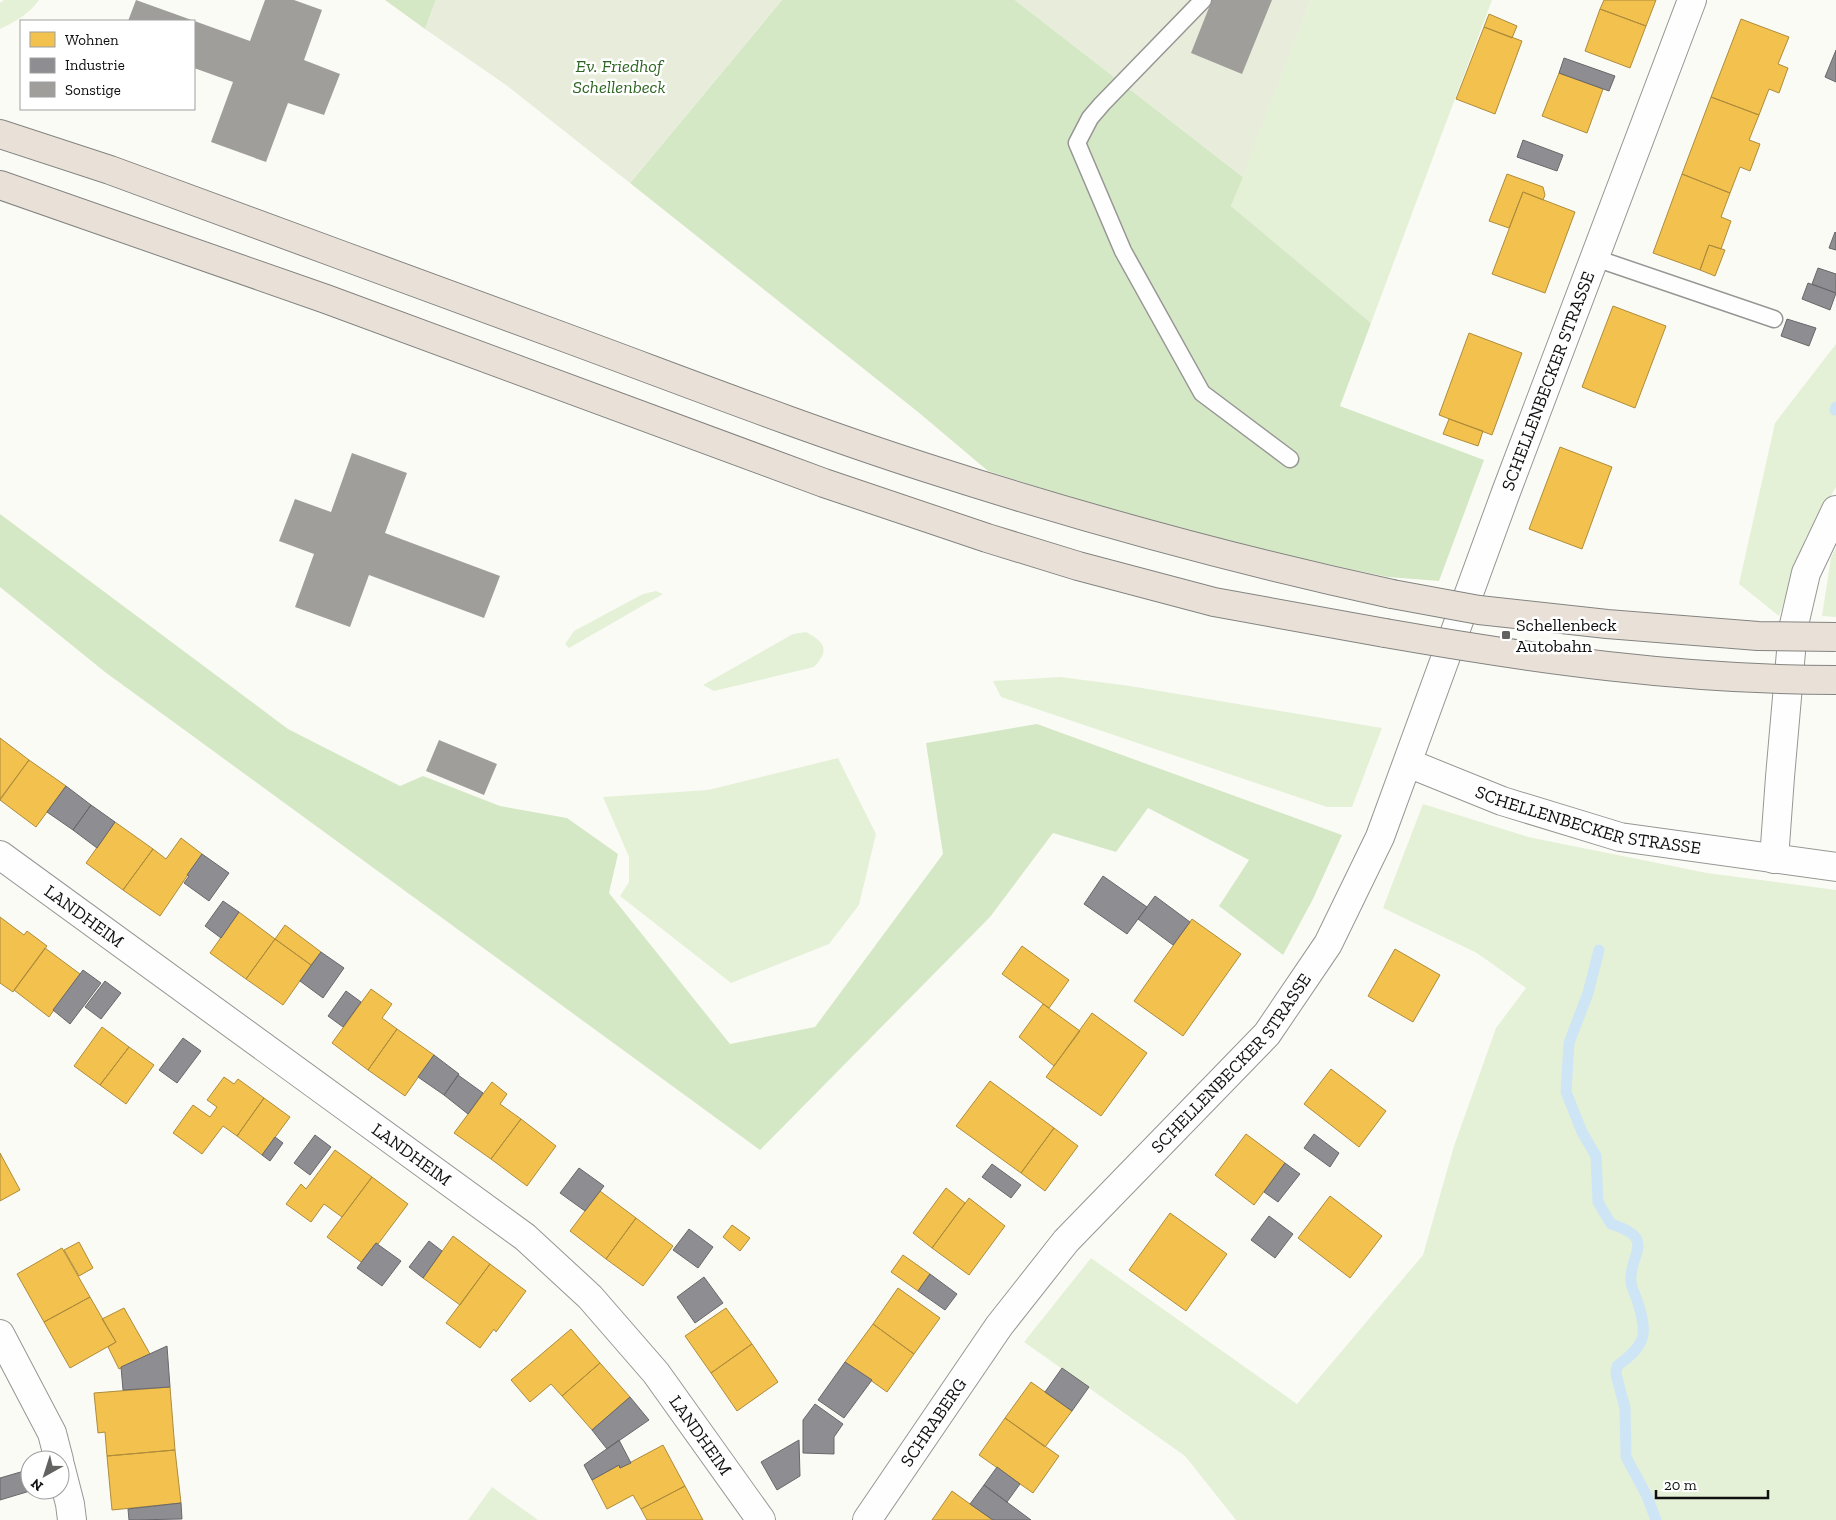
<svg xmlns="http://www.w3.org/2000/svg" width="1836" height="1520" font-family="'Zilla Slab',serif">
<rect width="100%" height="100%" fill="#fbfbf6"/>
<!-- green -->
<path fill="#e4f1d7" d="M4,0h35c-10,14 -24,22 -39,29v-26z
M1311,0h181l-121,323 -140,-117z
M1836,344v143l-30,50 -27,79 -40,-32 36,-161z
M1836,548v69l-14,-1 9,-59z
M656,591l7,3 -94,54 -4,-4 9,-13 69,-37z
M806,632c19,10 24,18 8,35l-100,24 -11,-6 90,-51z
M1060,677l70,9 252,42 -30,79h-25l-326,-110 -8,-16z
M838,758l38,76 -17,71 -30,39 -98,39 -111,-87 9,-14v-25l-26,-60 105,-7z
M1423,804l105,33 179,36 129,17v630h-600l-51,-64 -161,-114 67,-84 206,146 126,-149 31,-109 42,-118 30,-40 -49,-35 -94,-45z
M492,1487l46,33h-70z"/>
<!-- forest -->
<path fill="#d5e8c5" d="M385,0h51l-11,29z
M782,0h233l228,177 -12,29 140,117 -31,83 144,54 -45,121 -51,-4 -203,-42 -197,-64 -70,-59 -288,-229z
M0,514l288,215 112,57 23,-10 77,30 67,12 51,36 -9,39 121,151 85,-17 128,-173 -17,-111 111,-19 305,111 -29,64 -30,56 -64,-49 30,-46 -101,-52 -32,44 -63,-19 -63,84 -230,233 -655,-478 -105,-85z"/>
<!-- cemetery -->
<path fill="#e7edda" d="M436,0h346l-152,183 -124,-98 -81,-56z
M1015,0h296l-68,177z"/>
<!-- homes -->
<path fill="#f2c14e" stroke="#ae8c3b" d="M1604,0h52l-10,26 -46,-17z
M1600,9l46,17 -16,42 -45,-17z
M1489,14l28,12 -5,12 -28,-11z
M1741,19l48,18 -11,27 10,4 -9,25 -10,-4 -10,26 -48,-18z
M1484,27l38,14 -27,73 -39,-15z
M1559,73l44,16 -16,44 -45,-17z
M1711,97l48,18 -10,25 11,4 -10,27 -10,-4 -10,26 -48,-19z
M1507,174l36,13 2,8 -2,5 -20,-8 -14,36 -20,-7z
M1682,174l48,19 -9,24 10,4 -10,28 -12,-4 -9,25 -47,-17z
M1523,192l52,20 -30,81 -53,-19z
M1709,245l16,5 -10,26 -15,-6z
M1613,306l53,20 -31,82 -53,-21z
M1469,333l53,20 -30,82 -53,-20z
M1449,419l34,12 -5,15 -35,-12z
M1560,447l52,20 -30,82 -53,-20z
M0,738l29,22 -29,39z
M29,760l37,26 -30,41 -36,-27z
M115,822l38,27 -30,41 -37,-27z
M181,838l21,16 -42,62 -37,-26 30,-41 13,10z
M239,912l36,27 -29,40 -36,-26z
M0,917l24,18 3,-4 20,15 -34,46 -13,-9z
M1192,919l49,35 -58,82 -49,-35z
M285,925l36,27 -10,13 -36,-26z
M275,939l36,26 -28,40 -37,-26z
M1022,946l47,34 -20,28 -47,-34z
M45,948l35,26 -31,43 -35,-27z
M1395,949l45,26 -27,47 -45,-26z
M371,989l21,15 -10,14 15,11 -29,41 -36,-27z
M1043,1004l37,27 -26,35 -35,-29z
M1092,1013l55,40 -46,63 -55,-39z
M102,1027l27,20 -29,38 -26,-19z
M397,1029l37,26 -29,41 -37,-26z
M129,1047l25,18 -28,39 -26,-19z
M1331,1069l55,42 -27,36 -55,-43z
M224,1077l10,7 4,-5 26,19 -27,38 -14,-10 -21,28 -29,-21 20,-28 17,12 7,-10 -10,-7z
M990,1081l64,47 -33,45 -65,-47z
M492,1082l15,12 -7,10 21,15 -30,40 -37,-26z
M264,1098l26,19 -28,38 -25,-19z
M521,1119l35,27 -29,40 -36,-27z
M1054,1128l24,18 -33,45 -24,-18z
M1246,1134l39,29 -31,42 -39,-30z
M335,1150l37,27 -30,40 -18,-13 -13,18 -25,-18 15,-20 5,5z
M0,1153l20,37 -20,11z
M372,1177l36,27 -30,40 -2,-1 -15,19 -34,-25z
M946,1188l19,15 -33,45 -19,-15z
M600,1191l36,27 -30,41 -36,-28z
M1330,1196l52,40 -32,42 -52,-40z
M969,1198l36,28 -36,49 -37,-27z
M1170,1213l57,41 -41,57 -57,-41z
M636,1218l37,28 -30,40 -37,-27z
M732,1225l18,13 -10,13 -17,-14z
M453,1236l37,28 -30,41 -37,-27z
M79,1242l14,26 -14,8 -15,-26z
M62,1248l28,49 -46,25 -27,-48z
M903,1255l27,19 -12,17 -27,-19z
M490,1264l36,27 -30,41 -2,-3 -14,19 -34,-25z
M898,1288l42,30 -26,36 -41,-30z
M90,1297l26,45 -46,26 -26,-46z
M124,1308l26,46 -31,15 -11,-22 8,-5 -14,-23z
M726,1308l26,36 -41,29 -26,-37z
M873,1324l41,30 -27,38 -42,-30z
M571,1329l29,34 -38,33 -11,-12 -21,18 -19,-22z
M752,1344l26,38 -41,29 -26,-38z
M600,1363l30,34 -38,33 -30,-34z
M1031,1382l41,29 -27,36 -40,-29z
M170,1387l5,63 -68,6 -2,-24 -7,1 -4,-40z
M1005,1418l54,38 -26,37 -54,-38z
M663,1445l22,41 -44,23 -8,-14 -26,14 -15,-29 27,-15 1,3z
M175,1450l6,53 -69,7 -5,-54z
M685,1486l18,34h-56l-6,-11z
M952,1491l18,13 23,16h-61z"/>
<!-- industry -->
<path fill="#8d8d92" stroke="#68686b" d="M1836,50v32l-11,-5z
M1564,58l51,18 -6,15 -50,-18z
M1523,140l40,15 -6,16 -40,-14z
M1835,232l1,1v17l-7,-2z
M1818,268l18,6v19l-24,-9z
M1808,283l28,10 -6,17 -28,-11z
M1787,319l29,9 -7,18 -28,-10z
M66,786l25,19 -18,25 -26,-18z
M91,805l24,17 -18,26 -24,-18z
M202,854l27,19 -20,28 -25,-18 5,-7 -2,-1z
M1103,876l44,31 -20,27 -43,-30z
M1155,896l35,26 -17,23 -35,-26z
M223,901l16,11 -18,26 -16,-12z
M321,952l23,16 -21,30 -23,-17z
M83,970l18,13 -31,41 -17,-14z
M105,981l16,12 -20,26 -16,-12z
M346,991l15,11 -18,25 -15,-11z
M183,1038l18,13 -24,32 -18,-13z
M434,1055l25,19 -15,21 -26,-18z
M458,1075l25,18 -15,21 -24,-19z
M1314,1134l25,19 -9,14 -26,-19z
M315,1135l16,12 -21,28 -16,-12z
M275,1137l8,6 -13,18 -8,-6z
M1285,1163l15,11 -22,28 -14,-10z
M992,1164l29,21 -10,13 -29,-21z
M579,1168l25,18 -19,25 -25,-18z
M1269,1216l24,18 -18,24 -24,-18z
M689,1229l24,18 -15,21 -25,-18z
M429,1241l13,10 -19,27 -14,-11z
M376,1243l25,18 -19,25 -25,-18z
M930,1274l27,20 -12,16 -27,-19z
M704,1277l19,26 -28,20 -18,-26z
M167,1346l3,41 -47,3 -2,-23z
M845,1362l27,18 -28,38 -26,-18z
M1062,1368l27,19 -17,24 -27,-19z
M630,1397l19,23 -42,29 -15,-19z
M815,1404l28,20 -9,13v17l-31,-1v-33z
M619,1440l12,23 -11,5 -1,-3 -27,15 -8,-15z
M799,1440l1,36 -23,14 -16,-28z
M997,1467l23,17 -13,18 -23,-17z
M24,1471l6,20 -30,9v-22z
M984,1485l47,35h-38l-23,-16z
M181,1503l1,16 -53,1 -1,-11z"/>
<g fill="none" stroke-linecap="round" stroke-linejoin="round">
<!-- stream -->
<path stroke="#cee5f5" stroke-width="11" d="M1835,410l1,-3
M1599,950l-11,43 -19,50 -3,49 16,40 14,24 2,46 13,22c47,15 18,29 20,57 0,6 4,13 6,19 11,34 10,44 -20,66l-1,8 9,34 1,49 21,39 9,24"/>
</g>
<!-- building -->
<path fill="#9f9e9b" d="M136,0l114,41 15,-41h29l28,10 -18,50 36,14 -16,41 -36,-12 -22,59 -55,-20 22,-60 -39,-14v-47h-66z
M1212,0h60l-30,74 -51,-21z
M352,453l55,20 -22,60 115,43 -16,42 -115,-43 -19,52 -55,-20 19,-53 -35,-13 16,-42 36,13z
M439,740l58,24 -13,31 -58,-24z"/>
<g fill="none" stroke-linecap="round" stroke-linejoin="round">
<!-- service casing -->
<g stroke="#969694" stroke-width="19">
<path id="service" d="M1203,0l-101,104 -12,14 -13,25 46,108 79,142 88,66
M1595,258l179,61"/>
</g>
<!-- minor casing -->
<g stroke="#969694" stroke-width="30">
<g id="minor">
<path id="s1" d="M1408,763l94,38 118,36 216,30"/>
<path id="s2" d="M0,855l525,382 65,60 66,76 105,147"/>
<path d="M1774,859l6,-82 13,-148 13,-56 30,-63"/>
<path d="M0,1334l52,99 7,27"/>
<path d="M60,1465l10,39 2,16"/>
<path id="s3" d="M867,1520l132,-194 67,-85 201,-207 61,-90 52,-107 126,-345 186,-492"/>
</g>
</g>
<!-- motorway casing -->
<g stroke="#838381" stroke-width="30">
<path id="motorway" d="M0,134l110,36c153,56 306,113 459,169 119,44 237,90 358,129 152,49 308,92 465,126
M0,185l326,114 498,184 163,55 91,28 136,36 171,31"/>
</g>
<!-- service -->
<use href="#service" stroke="#fefefe" stroke-width="16"/>
<!-- minor -->
<use href="#minor" stroke="#fefefe" stroke-width="28"/>
<!-- motorway -->
<use href="#motorway" stroke="#e9e1d7" stroke-width="28"/>
<!-- motorway-bridge casing -->
<g stroke="#838381" stroke-width="30" stroke-linecap="butt">
<path id="motorway-bridge" d="M1392,594l87,16 128,14 151,12 78,1
M1385,633c149,26 299,47 451,47"/>
</g>
<!-- motorway-bridge -->
<use href="#motorway-bridge" stroke="#e9e1d7" stroke-width="28"/>
</g>
<!-- markers -->
<rect fill="#626260" stroke="#fff" stroke-width="2" x="1501" y="630" width="10" height="10" rx="2.5"/>
<g text-anchor="middle" dominant-baseline="central" stroke-width="5" stroke-linejoin="round" paint-order="stroke">
<!-- park labels -->
<g font-size="18" font-style="italic" fill="#2e6522" stroke="#fff">
<text x="619" y="66">Ev. Friedhof<tspan x="619" dy="21">Schellenbeck</tspan></text>
</g>
<!-- street labels -->
<g font-size="18" fill="#101010" stroke="#fff">
<text stroke="none"><textPath href="#s3" startOffset="1345">SCHELLENBECKER STRASSE</textPath></text>
<text stroke="none"><textPath href="#s1" startOffset="190">SCHELLENBECKER STRASSE</textPath></text>
<text stroke="none"><textPath href="#s2" startOffset="104">LANDHEIM</textPath></text>
<text stroke="none"><textPath href="#s3" startOffset="586">SCHELLENBECKER STRASSE</textPath></text>
<text stroke="none"><textPath href="#s2" startOffset="509">LANDHEIM</textPath></text>
<text stroke="none"><textPath href="#s3" startOffset="118">SCHRABERG</textPath></text>
<text stroke="none"><textPath href="#s2" startOffset="915">LANDHEIM</textPath></text>
</g>
<!-- poi labels -->
<g font-size="18" fill="#101010" stroke="#fff" text-anchor="start">
<text x="1516" y="625">Schellenbeck<tspan x="1516" dy="21">Autobahn</tspan></text>
</g>
</g>
<!-- legend -->
<rect x="20" y="20" width="175" height="90" fill="#ffffff" stroke="#9f9f9f"/>
<rect x="30" y="32" width="25" height="15" fill="#f2c14e" stroke="#9f9f9f"/>
<text x="65" y="45" font-size="15" fill="#101010">Wohnen</text>
<rect x="30" y="58" width="25" height="15" fill="#8d8d92" stroke="#9f9f9f"/>
<text x="65" y="70" font-size="15" fill="#101010">Industrie</text>
<rect x="30" y="82" width="25" height="15" fill="#9f9e9b" stroke="#9f9f9f"/>
<text x="65" y="95" font-size="15" fill="#101010">Sonstige</text>
<!-- north arrow -->
<g transform="translate(45 1475) rotate(219)"><circle r="24" fill="#ffffff" stroke="#9f9f9f"/>
<path d="M0-4L9 19L0 12L-9 19Z" fill="#626260"/>
<text y="-8" font-size="14" font-weight="bold" text-anchor="middle" fill="#101010">N</text>
</g>
<!-- scale -->
<path d="M1656 1490v8h112v-8" fill="none" stroke="#101010" stroke-width="2.5"/>
<text x="1664" y="1490" font-size="15" fill="#101010" stroke="#ffffff" stroke-width="4" paint-order="stroke">20 m</text>
</svg>
